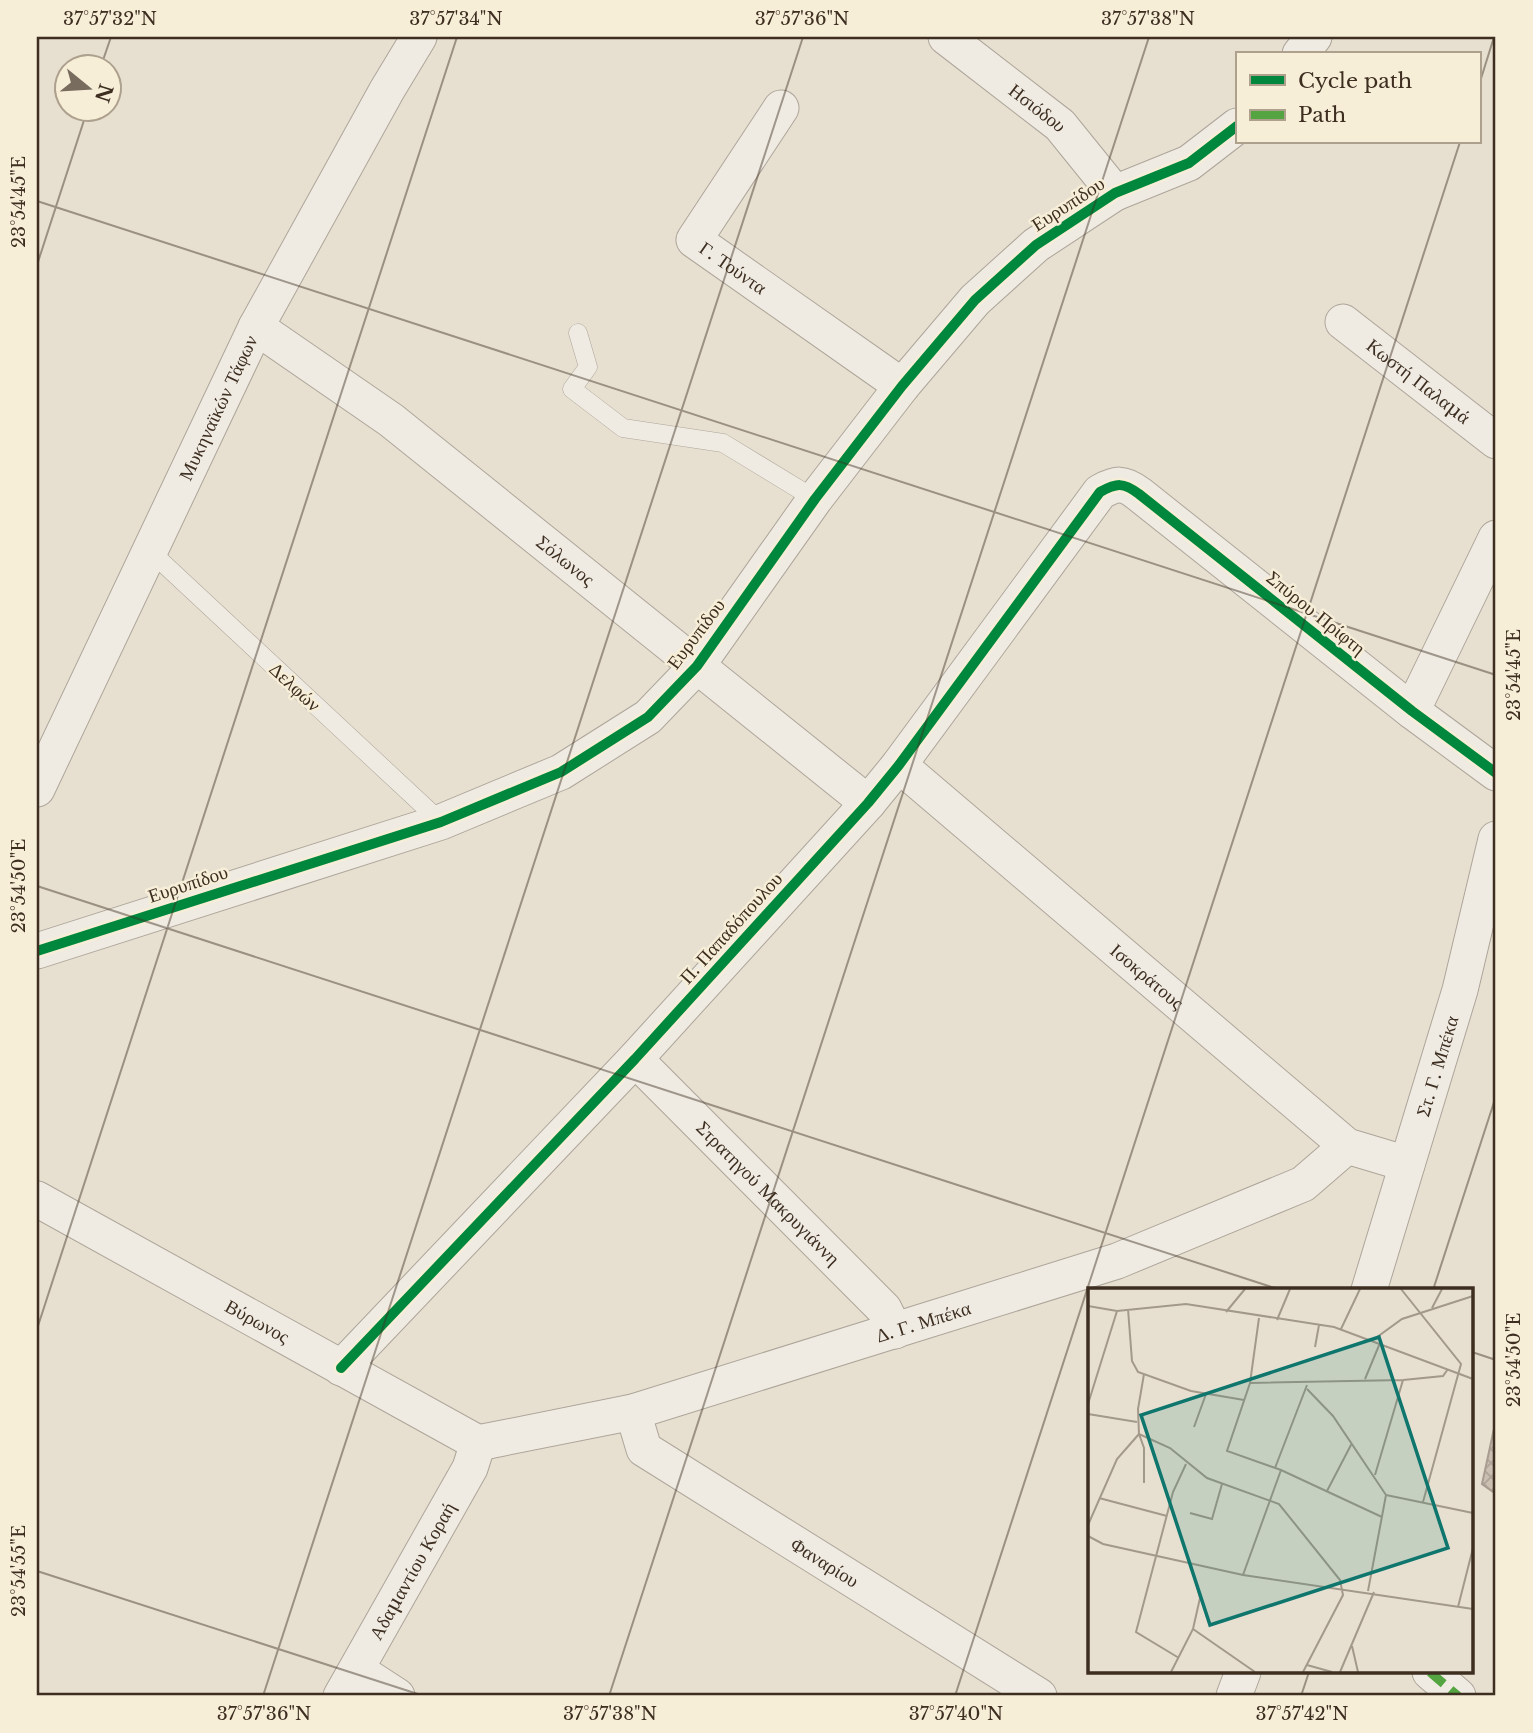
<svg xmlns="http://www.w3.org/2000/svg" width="1533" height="1733" font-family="'Libre Baskerville',serif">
<defs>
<pattern id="building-cross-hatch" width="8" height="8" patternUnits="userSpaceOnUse" patternTransform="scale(1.75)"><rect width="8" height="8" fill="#cbbfb2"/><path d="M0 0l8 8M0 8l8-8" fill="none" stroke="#afa499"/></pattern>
</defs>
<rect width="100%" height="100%" fill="#e7e0d1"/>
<!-- building -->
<path fill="url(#building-cross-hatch)" stroke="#a89c90" stroke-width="2" d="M1495,1424h1v70l-14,-10z"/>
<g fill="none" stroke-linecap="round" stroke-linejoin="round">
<!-- lane casing -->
<g stroke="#ada599" stroke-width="19">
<path id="lane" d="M578,333l10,34 -16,22 51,39 100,15 92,56
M150,551l291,271"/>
</g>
<!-- street casing -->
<g stroke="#ada599" stroke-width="37">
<g id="street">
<path id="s1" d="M946,37l114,88 55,68"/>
<path d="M1300,54l14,-17"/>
<path id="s2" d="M781,108l-87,132 208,146"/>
<path id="s3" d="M1343,322l153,119"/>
<path id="s4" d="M256,327l135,93 477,383"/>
<path d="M1412,711l84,-173"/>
<path id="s5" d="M899,765l448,381 60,18"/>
<path id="s6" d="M37,789l219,-462 131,-237 32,-53"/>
<path d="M37,951l404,-129 120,-50 87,-55 49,-51 118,-167 87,-113 73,-86 61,-55 79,-52 74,-30 48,-37"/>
<path id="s7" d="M635,1059l249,250 11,22"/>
<path id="s8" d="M37,1199l441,244"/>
<path id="s9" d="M1369,1290l91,-300 36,-151"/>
<path d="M341,1368l294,-309 233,-256 31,-38 201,-273c17,-9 23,-10 39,2l273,217 84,62"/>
<path id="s10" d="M633,1412l11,37 395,247"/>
<path id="s11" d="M478,1443l155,-31 484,-151 186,-77 44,-38"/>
<path d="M357,1670l40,26"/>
<path d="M1430,1672l28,24"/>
<path id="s12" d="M341,1696l129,-228 8,-25"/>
<path d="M1234,1696l9,-24"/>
</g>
</g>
<!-- lane -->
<use href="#lane" stroke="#efebe3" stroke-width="18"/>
<!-- street -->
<use href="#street" stroke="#efebe3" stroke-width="35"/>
<!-- quiet -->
<path stroke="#54a441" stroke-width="9" stroke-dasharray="18 9" stroke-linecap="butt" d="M1430,1672l28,24"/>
<!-- cycleway casing -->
<g stroke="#f7eed8" stroke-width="15">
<path id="cycleway" d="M37,951l404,-129 120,-50 87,-55 49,-51 118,-167 87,-113 73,-86 61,-55 79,-52 74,-30 48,-37
M341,1368l294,-309 233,-256 31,-38 201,-273c17,-9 23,-10 39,2l273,217 84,62"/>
</g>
<!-- cycleway -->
<use href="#cycleway" stroke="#00873e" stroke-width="10"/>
</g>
<!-- ticks -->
<path fill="none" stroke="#3d2e20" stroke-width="2" stroke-opacity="0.45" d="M101,66l10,-29M1479,85l15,-48M37,201l1459,474M37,265l51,-157M37,886l1244,404M1433,1290l63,-194M37,1329l420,-1292M1472,1352l24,8M37,1571l387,125M263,1696l540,-1659M609,1696l540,-1659M955,1696l505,-1554M1301,1696l8,-24"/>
<g text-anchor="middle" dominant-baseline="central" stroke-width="5" stroke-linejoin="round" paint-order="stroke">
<!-- street labels -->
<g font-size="19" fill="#3d2e20" stroke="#f7eed8">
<text stroke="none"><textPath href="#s1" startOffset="116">Ησιόδου</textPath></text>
<text transform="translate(1068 204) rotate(-33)">Ευρυπίδου</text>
<text stroke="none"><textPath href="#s2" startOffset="206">Γ. Τούντα</textPath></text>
<text stroke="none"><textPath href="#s3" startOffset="96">Κωστή Παλαμά</textPath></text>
<text stroke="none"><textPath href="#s6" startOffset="422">Μυκηναϊκών Τάφων</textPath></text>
<text stroke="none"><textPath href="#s4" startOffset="388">Σόλωνος</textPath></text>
<text transform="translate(1316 613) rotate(39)">Σπύρου Πρίφτη</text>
<text transform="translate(696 634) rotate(-53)">Ευρυπίδου</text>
<text transform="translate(295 687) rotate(43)">Δελφών</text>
<text transform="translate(188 884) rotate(-18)">Ευρυπίδου</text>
<text transform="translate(731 928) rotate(-48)">Π. Παπαδόπουλου</text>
<text stroke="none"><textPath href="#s5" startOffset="326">Ισοκράτους</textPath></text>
<text stroke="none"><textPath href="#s9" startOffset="234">Στ. Γ. Μπέκα</textPath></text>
<text stroke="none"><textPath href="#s7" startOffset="189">Στρατηγού Μακρυγιάννη</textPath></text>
<text stroke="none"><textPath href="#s8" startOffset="252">Βύρωνος</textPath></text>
<text stroke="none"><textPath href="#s11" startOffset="462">Δ. Γ. Μπέκα</textPath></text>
<text stroke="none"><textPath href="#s10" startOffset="252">Φαναρίου</textPath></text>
<text stroke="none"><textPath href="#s12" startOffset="144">Αδαμαντίου Κοραή</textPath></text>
</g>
</g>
<!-- overview -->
<g transform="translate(1088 1288)">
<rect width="385" height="385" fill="#e7e0d1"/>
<path fill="none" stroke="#a3998a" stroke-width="2" d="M313,1l60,75 -38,138M0,18l29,5 69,-7 148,23 139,52M344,20l10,-19M40,21l4,52 6,11 53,19 53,9M138,24l19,-23M171,30l-9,65 -23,68 54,19 101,47M189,32l13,-31M253,41l19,-40M285,52l29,-21 71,-23M227,59l4,-22M56,86l-6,35 1,25 31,14 37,30 72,26 61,76 3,15 -40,77M277,91l15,-36M162,95l153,-3 40,-4 5,-7M219,101l26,27 53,79M0,116l29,-93M0,126l49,8M106,139l12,-33M187,180l32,-83M287,187l28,-95M239,203l25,-48M298,207l87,18M11,210l68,18M102,225l22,6 10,-35M0,237l29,-66 22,-25 5,14v35M0,248l15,8 140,31 230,34M155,287l38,-105M280,303l18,-96M370,319l15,-59M105,341l62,43M264,358l6,26M91,370l-43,-26 37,-140 13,-28M219,377l25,7M83,384l22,-43 7,-31 -9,-33M252,384l34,-80"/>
<path fill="#0f766e" fill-opacity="0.15" stroke="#0f766e" stroke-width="3.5" d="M291,49l69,211 -238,77 -69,-210z"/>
<rect width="385" height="385" fill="none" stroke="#3d2e20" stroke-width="3.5"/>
</g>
<!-- border -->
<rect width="1533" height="1733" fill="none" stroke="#f7eed8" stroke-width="77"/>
<!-- legend -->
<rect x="1236" y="52" width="245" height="91" fill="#f7eed8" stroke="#ada18e" stroke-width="2"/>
<rect x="1250" y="75" width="35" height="10" fill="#00873e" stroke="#ada18e" stroke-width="2"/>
<text x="1298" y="88" font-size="21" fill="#3d2e20">Cycle path</text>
<rect x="1250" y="110" width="35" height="10" fill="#54a441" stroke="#ada18e" stroke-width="2"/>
<text x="1298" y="122" font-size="21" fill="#3d2e20">Path</text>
<!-- north arrow -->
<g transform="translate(88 88) rotate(108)"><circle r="33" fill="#f7eed8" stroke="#ada18e" stroke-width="2"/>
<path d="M0-5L12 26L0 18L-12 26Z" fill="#786c5e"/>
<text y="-10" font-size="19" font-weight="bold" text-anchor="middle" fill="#3d2e20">N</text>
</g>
<rect x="38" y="38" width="1456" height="1656" fill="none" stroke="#3d2e20" stroke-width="2.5"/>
<g font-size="18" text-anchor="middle" fill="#3d2e20">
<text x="110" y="25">37°57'32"N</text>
<text x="456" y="25">37°57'34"N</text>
<text x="802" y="25">37°57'36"N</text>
<text x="1148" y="25">37°57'38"N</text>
<text transform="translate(19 202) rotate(-90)" y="6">23°54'45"E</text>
<text transform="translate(1514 675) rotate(-90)" y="6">23°54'45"E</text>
<text transform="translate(19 886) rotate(-90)" y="6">23°54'50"E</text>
<text transform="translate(1514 1360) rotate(-90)" y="6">23°54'50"E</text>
<text transform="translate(19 1571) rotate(-90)" y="6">23°54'55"E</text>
<text x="264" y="1720">37°57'36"N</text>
<text x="610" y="1720">37°57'38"N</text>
<text x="956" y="1720">37°57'40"N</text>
<text x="1302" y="1720">37°57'42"N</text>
</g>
</svg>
